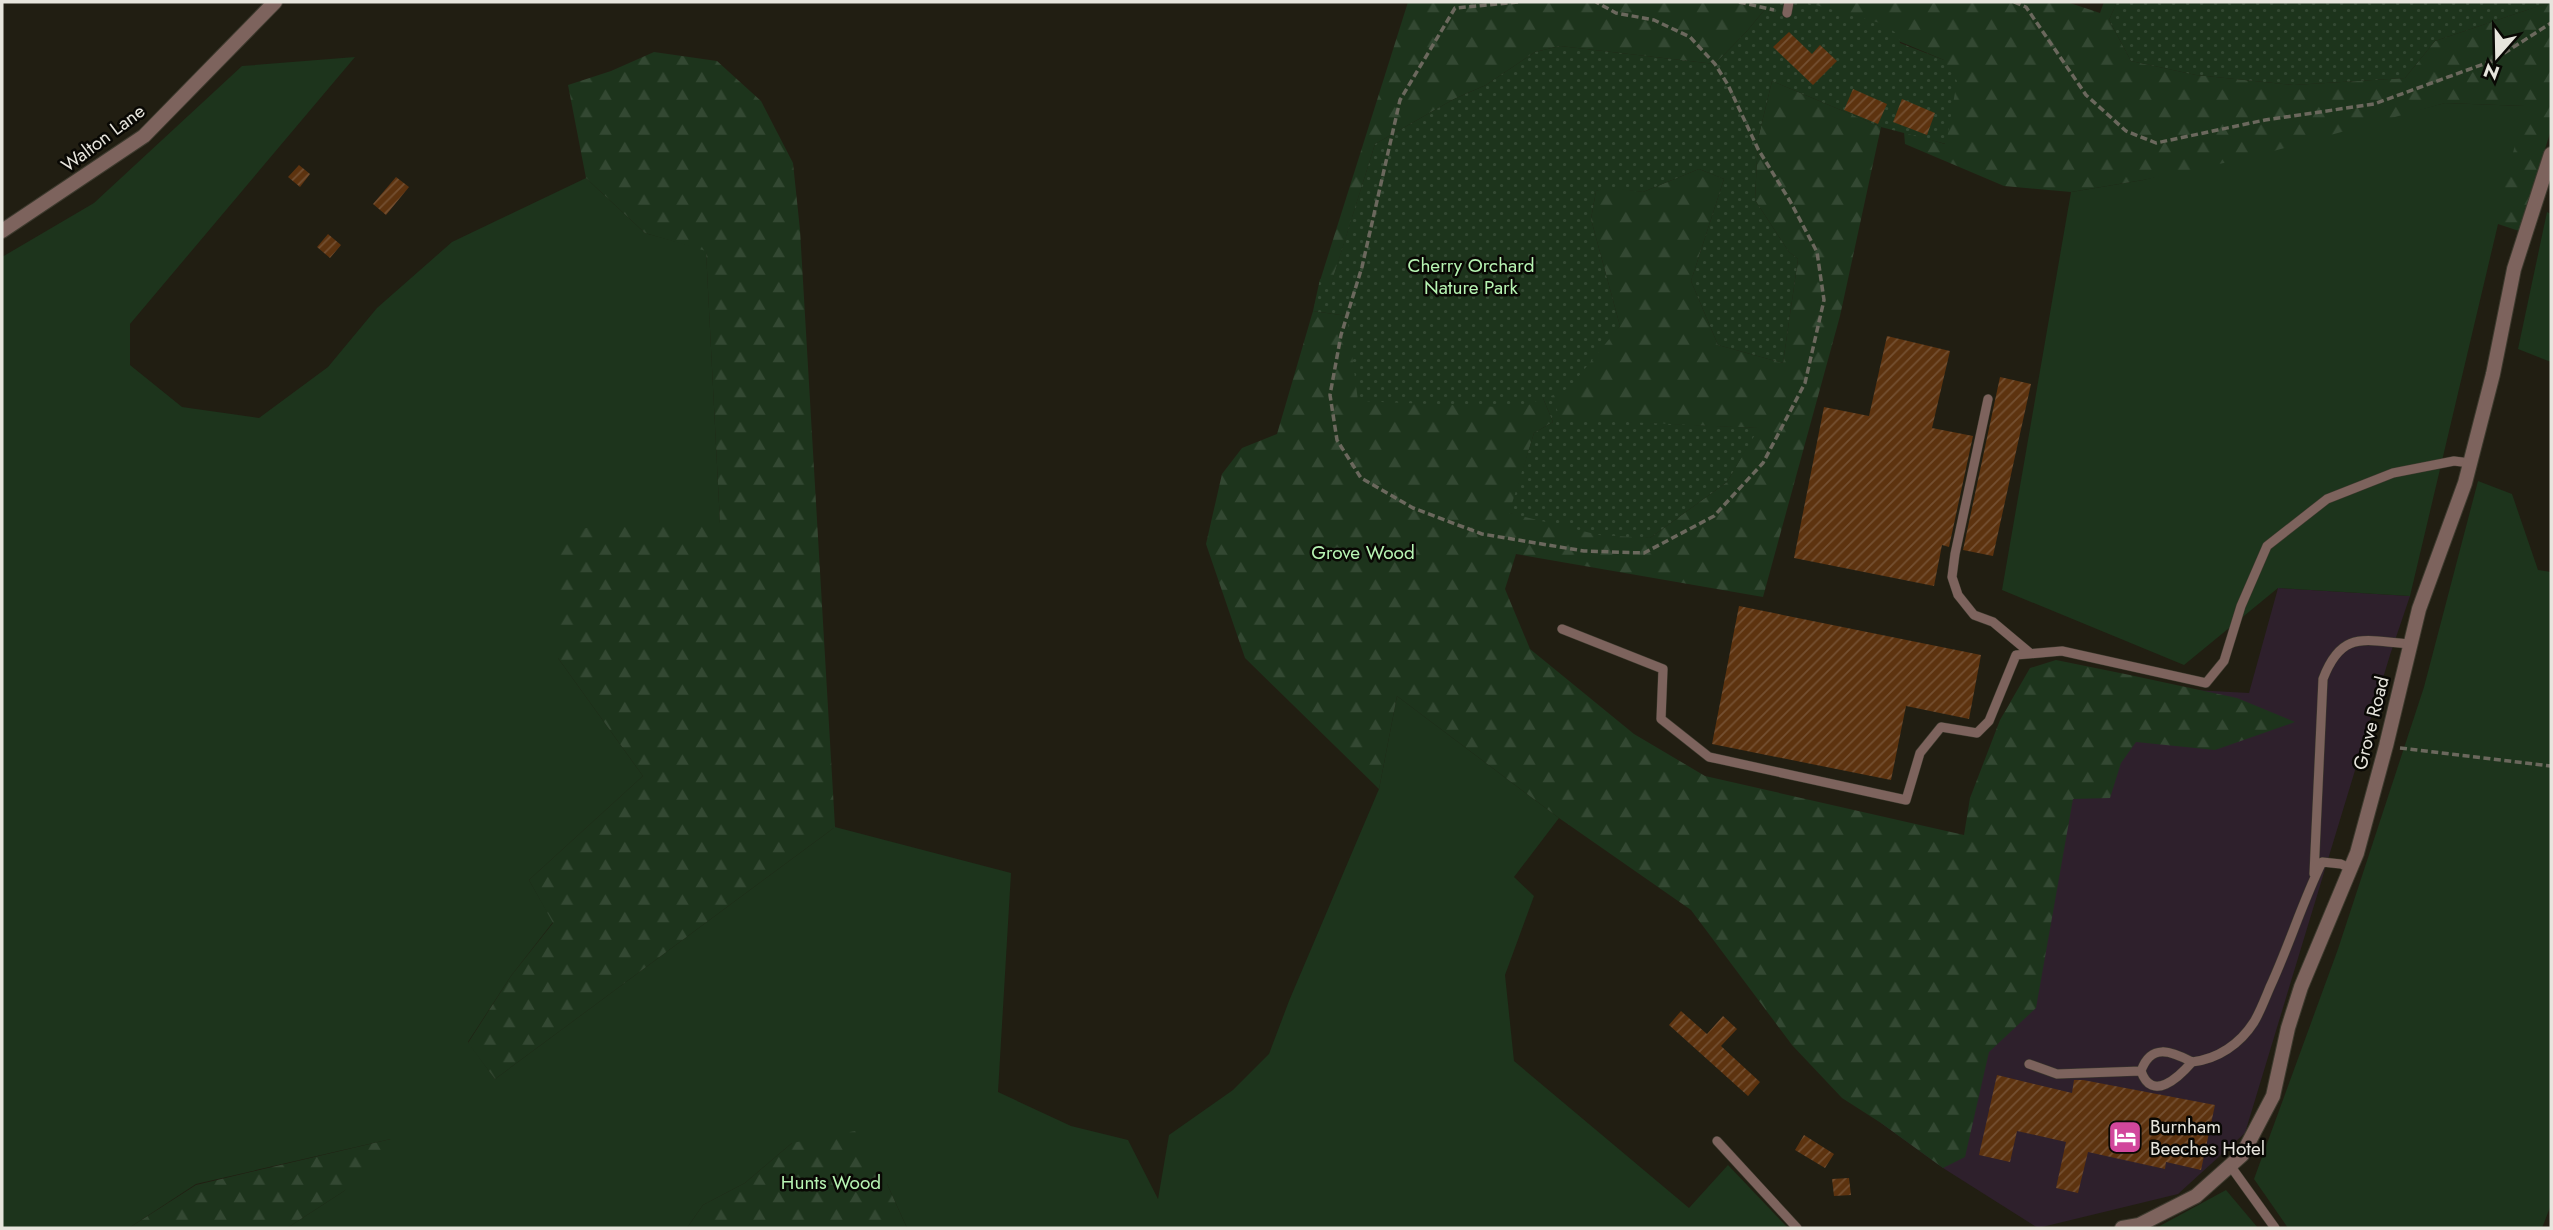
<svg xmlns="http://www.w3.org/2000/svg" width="2553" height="1230" font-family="Jost,sans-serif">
<defs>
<pattern id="forest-firs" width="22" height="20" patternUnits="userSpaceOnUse" patternTransform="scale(1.75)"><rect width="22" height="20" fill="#1d341c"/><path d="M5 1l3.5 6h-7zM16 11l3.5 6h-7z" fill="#334832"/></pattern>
<pattern id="park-dots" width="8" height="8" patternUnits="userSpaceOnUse" patternTransform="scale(1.75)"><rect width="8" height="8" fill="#1d341c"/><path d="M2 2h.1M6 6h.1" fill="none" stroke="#334832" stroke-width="1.8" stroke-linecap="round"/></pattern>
<pattern id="building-hatch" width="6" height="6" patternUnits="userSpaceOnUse" patternTransform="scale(1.75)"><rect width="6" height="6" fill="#5d330f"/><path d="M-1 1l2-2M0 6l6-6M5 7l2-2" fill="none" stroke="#745032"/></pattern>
</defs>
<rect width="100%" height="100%" fill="#211e12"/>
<!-- commercial -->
<path fill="#2e202c" d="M2278,588l132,8 -20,59 -145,478 -67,61 -140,34 -95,-60 -62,-45 169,-441 199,11z"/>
<!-- grass -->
<path fill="#1d341c" d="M355,57l-225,267v41l52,42 77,11 69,-51 49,-59 75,-66 134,-64 59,55 61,17 14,273 -162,135 85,118 -114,104 24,42 -42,54 -43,66 27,37 340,-252 176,46 -13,219 73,34 57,14 30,59 11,-64 64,-45 36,-36 20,-53 90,-212 18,-93 162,122 -45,59 20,19 -29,79 9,86 175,147 39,-43 60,63h-881l-20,-44 -95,-41 -47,40 -42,22 -16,23h-400l57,-37 47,-52 -195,45 -67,44h-127v-971l92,-54 148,-137z
M2445,103l81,3 -116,490 -132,-8 -94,77 -182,-75 69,-398 72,-12z
M2547,212l4,2v148l-33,-13z
M2478,481l34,13 26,76 13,2v633l-9,23h-254l-34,-49 84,-230 86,-262z
M2226,1190l32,38h-102z"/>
<!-- forest -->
<path fill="url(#forest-firs)" d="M1408,2h363l-24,29 -32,33 -155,-18 -25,6 -49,33 -32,14 -79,45 -44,141 -12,-1z
M1805,2h262l33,11 4,-11h13l-8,18 22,41 65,14 98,10 111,-7 30,-37 116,-39v128l-32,101 -24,-8 30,-117 -80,-3 -193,54 -109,23 -72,12 -67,-6 -99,-42 -1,-12 41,12 -1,-84z
M654,52l63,9 44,40 32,62 7,67 35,597 -340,252 -27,-36 43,-67 42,-53 -24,-43 114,-104 -85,-118 3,-129 159,-6 -14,-272 -61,-18 -59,-55 -18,-93 43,-14z
M1772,81l109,46 -41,189 -77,281 -247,-43 -11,35 25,60 104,85 71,42 259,59 6,-37 30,-78 30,-52 26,-8 69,14 112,24 58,24 -80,28 -79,-8 -15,21 -11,35 -37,1 -37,209 -47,44 -24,105 -22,11 -62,-45 -39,-25 -50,-53 -101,-135 -132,-92 -162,-122 -18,93 -134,-131 -39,-114 16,-70 20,-26 35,-14 36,-123 34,5 196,82 10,24 -19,11 -24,80 140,25 77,-56 31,-54 -197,-8 -11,-24 70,-70 -29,-107 5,-28 11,-4 36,5 56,-23 25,10 -33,102 27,64 65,18 15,-104 -9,-7 -34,-52 3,-61z
M855,1131l32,53 20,44h-220l16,-23 42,-22 47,-40z
M391,1139l15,6 -62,46 -57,37h-158l67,-43z"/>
<!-- park -->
<path fill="url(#park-dots)" d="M1771,2h34l75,21 18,11 2,9 44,17 13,21 -11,63 -65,-17 -109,-46 -14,58 -3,61 34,52 9,7 -15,104 -65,-18 -27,-64 33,-102 -25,-10 -56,23 -36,-4 -11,3 -5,28 29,107 -51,62 -18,8 10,23 198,9 -32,54 -77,56 -51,-3 -90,-22 25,-80 19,-11 -10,-24 -21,10 -164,-7 -11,-85 -34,-5 7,-32 11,5 44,-140 79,-45 32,-14 49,-33 25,-6 155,18 32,-33z
M2117,2h434l-116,39 -30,37 -111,7 -98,-10 -65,-14 -22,-41z"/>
<!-- building -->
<path fill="url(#building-hatch)" d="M1789,32l23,22 8,-9 17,16 -24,24 -40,-38z
M1853,89l34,15 -9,20 -34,-14z
M1902,99l33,14 -8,22 -34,-13z
M299,165l11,9 -10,13 -12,-10z
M396,177l13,10 -23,28 -13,-11z
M328,234l13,11 -11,13 -13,-11z
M1887,336l63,15 -18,77 41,8 -24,111 -7,-2 -8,41 -140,-28 30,-151 45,9z
M2000,377l31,7 -38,172 -30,-6z
M1739,606l242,49 -12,64 -63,-13 -15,74 -179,-36z
M1681,1011l26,23 16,-18 14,13 -16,17 39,36 -12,14 -79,-71z
M1997,1075l75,18 2,-13h9l132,25 -14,65 -35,-8 -1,7 -77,-17 -10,41 -22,-5 10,-46 -49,-11 -7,31 -31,-7z
M1804,1135l30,19 -9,14 -30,-18z
M1849,1178l2,17 -17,1 -2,-17z"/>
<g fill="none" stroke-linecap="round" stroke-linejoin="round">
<!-- lane casing -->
<g stroke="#3d3a2e" stroke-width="10">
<path id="lane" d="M1787,13l2,-11
M1988,399l-33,155 -3,23 6,18 16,20 19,7 37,31
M1562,629l101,40 -2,50 48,38 197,43 14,-47 21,-26 36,6 12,-12 27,-66 46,-4 144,32 18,-22 17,-55 26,-60 60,-47 66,-26 61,-12 16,2
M2314,874l9,-195c19,-50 42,-38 87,-35
M2192,1062c-21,-11 -41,-19 -51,9 11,32 38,6 51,-9 26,-3 48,-18 62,-40 6,-10 11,-23 16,-35 19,-41 32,-84 52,-125l19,2 9,4
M2029,1064l28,10 84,-3
M1717,1141l80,87
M2229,1164l46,64"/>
</g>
<!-- street casing -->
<g stroke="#3d3a2e" stroke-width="16">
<path id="street" d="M2,231l142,-95 131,-134
M2122,1228l17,-3 57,-29 46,-41 31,-59 15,-68 13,-41 56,-134 29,-107 33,-137 46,-126 28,-109 21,-105 37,-115"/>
</g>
<!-- path -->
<path stroke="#6b685d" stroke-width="3.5" stroke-dasharray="7 3.5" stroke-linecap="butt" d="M1518,2l-63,6 -55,92 -38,167 -21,68 -11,60 7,45 24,38 52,30 69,26 102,17 60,2 70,-37 49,-53 42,-80 19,-83 -7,-48 -27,-51 -32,-52 -30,-64 -13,-21 -25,-27 -36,-17 -38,-7 -20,-11
M1739,2l35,8
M2014,2l12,5 60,88 40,36 30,12 109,-23 109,-16 118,-43 59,-38
M2400,748l151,18"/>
<!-- lane -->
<use href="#lane" stroke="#7d635d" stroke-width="9"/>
<!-- street -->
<use href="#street" stroke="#7d635d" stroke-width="14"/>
</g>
<!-- icons -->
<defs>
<g id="hotel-square" transform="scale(1.75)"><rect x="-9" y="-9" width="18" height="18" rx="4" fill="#d1479c" stroke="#090804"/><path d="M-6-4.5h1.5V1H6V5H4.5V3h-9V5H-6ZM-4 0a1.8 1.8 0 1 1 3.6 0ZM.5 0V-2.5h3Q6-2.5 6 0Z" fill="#fff"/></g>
</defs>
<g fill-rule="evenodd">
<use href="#hotel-square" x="2125" y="1137"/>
</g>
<g text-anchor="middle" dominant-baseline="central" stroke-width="5" stroke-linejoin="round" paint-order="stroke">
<!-- street labels -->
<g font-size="19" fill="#e7e5dd" stroke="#090804">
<text transform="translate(103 138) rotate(-37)">Walton Lane</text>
<text transform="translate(2371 723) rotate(-76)">Grove Road</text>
</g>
<!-- park labels -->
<g font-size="19" fill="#b7f4b3" stroke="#090804">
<text x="1471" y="265">Cherry Orchard<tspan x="1471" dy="22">Nature Park</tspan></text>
<text x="1363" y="552">Grove Wood</text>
<text x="831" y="1182">Hunts Wood</text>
</g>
<!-- poi labels -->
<g font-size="19" fill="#e7e5dd" stroke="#090804" text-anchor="start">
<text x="2150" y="1126">Burnham<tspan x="2150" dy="22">Beeches Hotel</tspan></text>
</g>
</g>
<!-- border -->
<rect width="2553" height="1230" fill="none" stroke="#e7e5dd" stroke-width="7"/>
<!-- north arrow -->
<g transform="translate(2497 56) rotate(200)" stroke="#090804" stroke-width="5" paint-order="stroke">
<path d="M0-5L12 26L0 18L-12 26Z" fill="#e7e5dd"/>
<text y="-10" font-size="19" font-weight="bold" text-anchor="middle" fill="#e7e5dd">N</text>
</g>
</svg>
